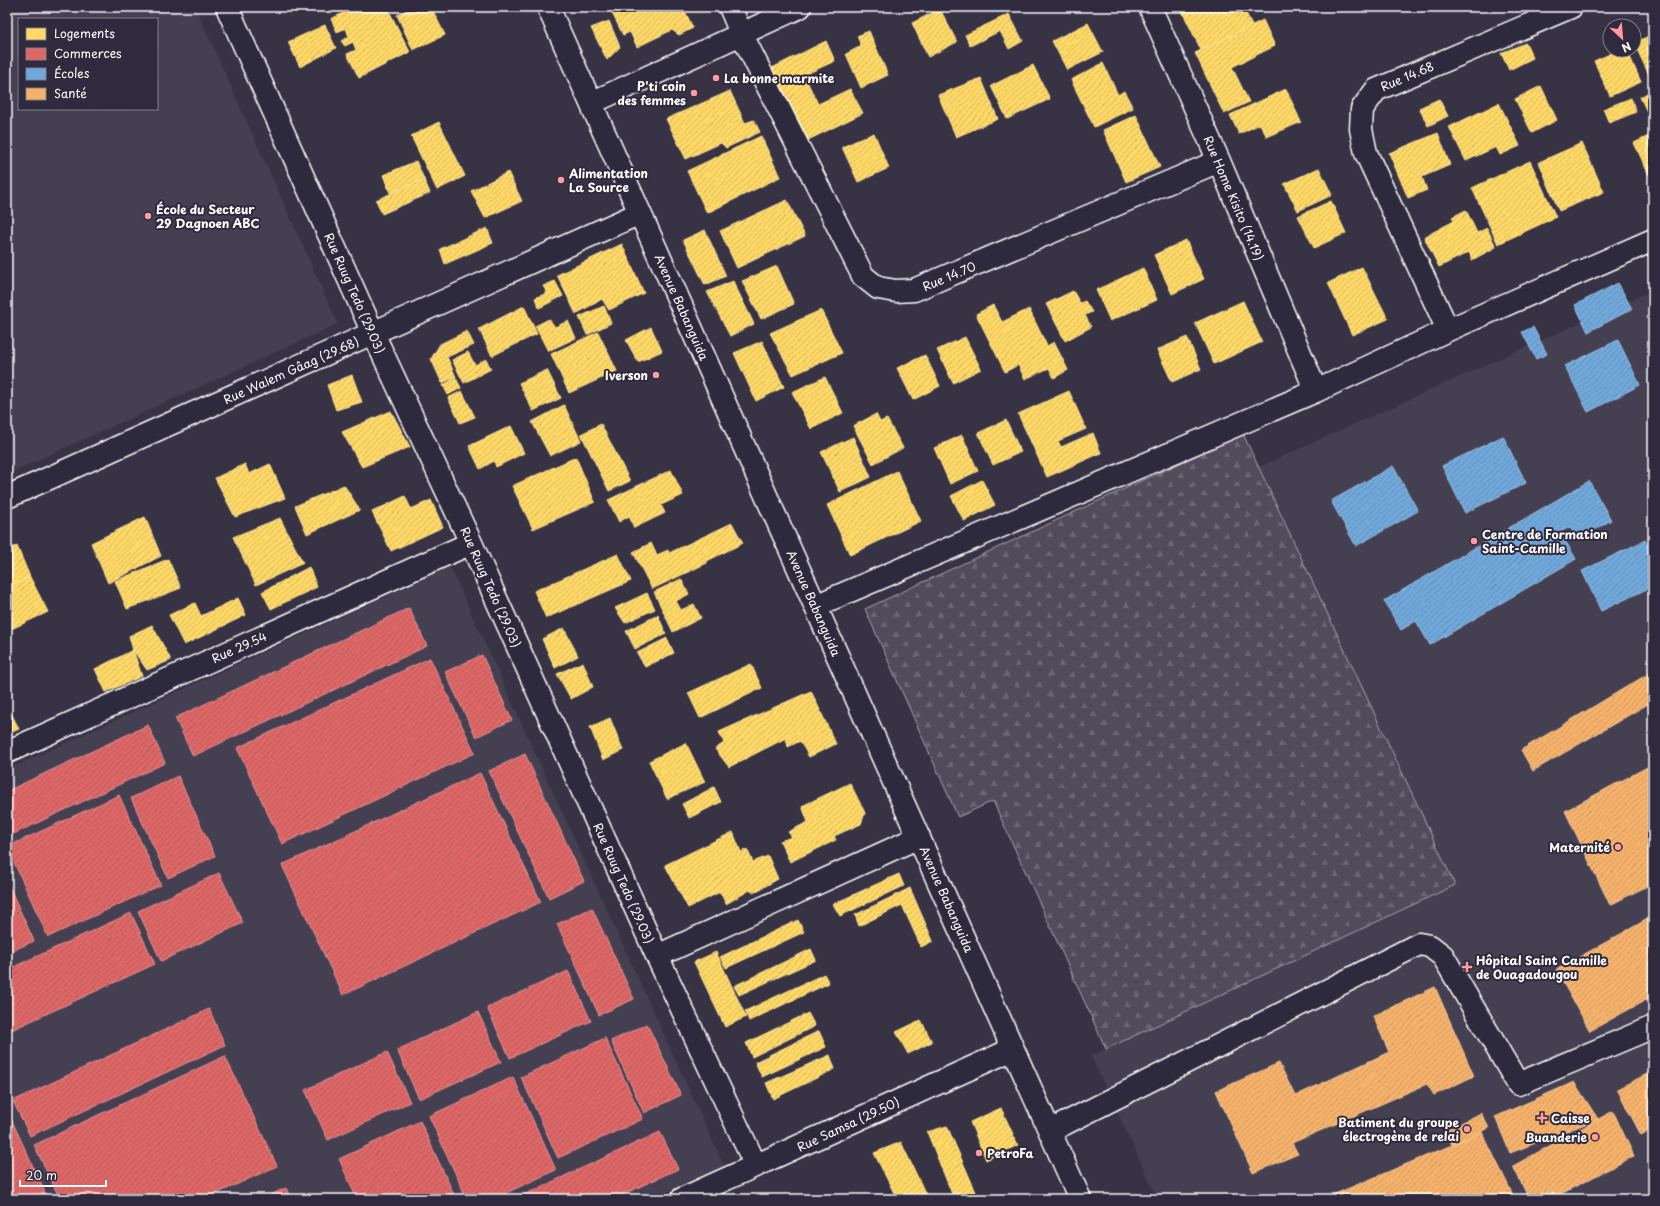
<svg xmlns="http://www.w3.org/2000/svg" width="1660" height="1206" font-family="'Playpen Sans',sans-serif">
<defs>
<pattern id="forest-firs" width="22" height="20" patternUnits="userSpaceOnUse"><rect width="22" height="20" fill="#514c5c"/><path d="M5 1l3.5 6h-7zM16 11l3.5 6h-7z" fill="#6b6774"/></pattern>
<pattern id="homes-hatch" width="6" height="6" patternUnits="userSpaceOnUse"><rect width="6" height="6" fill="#ffd966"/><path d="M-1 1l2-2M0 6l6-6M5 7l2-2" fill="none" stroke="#d2b660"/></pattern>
<pattern id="shops-hatch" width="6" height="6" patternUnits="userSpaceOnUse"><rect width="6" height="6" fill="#e06666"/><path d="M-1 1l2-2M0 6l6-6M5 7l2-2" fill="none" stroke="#ac5d5d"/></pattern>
<pattern id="schools-hatch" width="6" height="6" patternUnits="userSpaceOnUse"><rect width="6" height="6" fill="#6fa8dc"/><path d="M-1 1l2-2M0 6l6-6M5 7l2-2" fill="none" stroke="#648cb1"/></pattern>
<pattern id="health-hatch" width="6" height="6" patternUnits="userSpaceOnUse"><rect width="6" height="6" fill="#f6b26b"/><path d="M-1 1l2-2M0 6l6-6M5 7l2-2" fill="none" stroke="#cc9863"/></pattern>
</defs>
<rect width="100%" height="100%" fill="#373345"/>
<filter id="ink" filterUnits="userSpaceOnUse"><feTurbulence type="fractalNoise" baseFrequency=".025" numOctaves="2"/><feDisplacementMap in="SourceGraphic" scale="8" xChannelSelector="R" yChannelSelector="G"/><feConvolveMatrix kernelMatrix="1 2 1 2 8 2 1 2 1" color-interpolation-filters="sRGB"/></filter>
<g filter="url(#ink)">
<!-- built -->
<path fill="#444051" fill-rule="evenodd" d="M7,7h188l143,317 -331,150zM19,19h138v90h-138z
M1653,290v909h-495l-67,-143 364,-171 -196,-418z
M450,567l274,599 -73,33h-644v-429z"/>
<!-- forest -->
<path fill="url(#forest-firs)" stroke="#a8a6ae" d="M1243,434l212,451 -349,164 -113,-248 -35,16 -93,-208z"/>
<!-- homes -->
<path fill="url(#homes-hatch)" stroke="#ffe494" d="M355,7h32l23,45 -51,26 -12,-24 9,-4 -3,-8 -8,4 -4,-5 8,-4 -3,-9 -9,4 -6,-13z
M413,7h18l14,28 -32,15 -16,-35z
M619,7h64l10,21 -14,7 -7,-5 -35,17 -7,-15 -7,3 -12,-24z
M1180,7h63l9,18 -51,25z
M940,9l17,33 -29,15 -16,-34z
M1009,14l14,27 -14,8 -9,-18 -30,15 -5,-11z
M1263,20l12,26 -43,21 17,35 -25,12 -29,-61z
M609,21l11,26 -13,13 -16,-32z
M1088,23l15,29 -36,18 -15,-29z
M325,25l11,23 -36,19 -12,-25z
M869,31l19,44 -27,13 -15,-34 15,-8 -4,-10z
M1653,34v44l-2,1 -17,-36z
M826,41l9,20 -31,14 14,29 32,-15 13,24 -57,28 -36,-72z
M1526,43l7,15 -24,12 -8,-17z
M1619,50h8l14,32 -31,14 -16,-35z
M1103,63l15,32 6,-4 9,17 -39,19 -23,-47z
M1033,65l17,34 -43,20 -16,-33z
M981,78l17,41 -42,18 -18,-42z
M1541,86l16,34 -25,13 -17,-34z
M1286,89l15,33 -34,15 -7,-13 -21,10 -9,-19z
M1653,90v24l-4,2 -9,-19z
M730,91l15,32 9,-3 6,12 -34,16 -5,-5 -35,16 -20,-40z
M1631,98l5,14 -27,11 -6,-14z
M1439,99l9,17 -20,10 -9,-18z
M1499,103l21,43 -20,9 -4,-8 -30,14 -17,-34z
M1136,115l24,52 -34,15 -23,-52z
M439,122l26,54 -28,14 -26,-54z
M874,133l15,35 -31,14 -16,-35z
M1438,133l12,32 -28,12 5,13 -19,8 -19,-45z
M1653,134v40l-4,1 -15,-32z
M761,136l19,41 -73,36 -20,-42z
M1582,143l22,49 -45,19 -20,-49z
M416,161l8,18 -34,14 -7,-18z
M1530,161l26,56 -58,27 -26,-56z
M1319,168l13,27 -34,16 -14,-27z
M508,172l14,29 -37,17 -14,-27z
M424,179l6,14 -48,21 -6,-14z
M787,200l18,36 -68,32 -17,-37z
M1331,201l15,32 -32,15 -16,-32z
M1466,210l11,23 10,-5 9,19 -24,13 -3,-8 -30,15 -15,-30 30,-16 -2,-4z
M487,228l6,15 -48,21 -5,-15z
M705,230l21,46 -21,9 -22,-45z
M1186,240l18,39 -32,15 -18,-39z
M622,244l22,49 -35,17 -7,-11 -26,15 -19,-39z
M777,266l17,38 -33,15 -19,-38z
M1362,267l26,52 -36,16 -24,-52z
M1143,268l14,32 -47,21 -14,-31z
M555,281l8,15 -24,12 -4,-10 12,-5 -4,-7z
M733,281l21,43 -24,12 -23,-44z
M1073,291l7,12 5,-2 7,11 -7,3 6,12 -26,14 -19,-37z
M1243,301l19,41 -48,22 -19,-41z
M993,305l9,17 27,-13 18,37 7,-4 14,28 -14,8 -5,-10 -24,11 -7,-14 -13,7 -29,-58z
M524,306l13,28 -45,22 -13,-27z
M604,306l7,17 -24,12 -8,-18z
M821,310l21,43 -49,22 -23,-42z
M549,319l6,8 13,-6 8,17 -28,13 -13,-25z
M651,327l11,24 -24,11 -12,-22z
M467,331l7,14 -27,12 9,20 -14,6 -11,-24 9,-15z
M598,332l19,39 -48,22 -18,-39z
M965,337l16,32 -28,14 -16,-33z
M1187,337l14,32 -29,13 -15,-32z
M762,341l22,46 -28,14 -22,-48z
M468,352l7,13 11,-6 5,10 -27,14 -12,-23z
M925,355l15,31 -27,14 -16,-32z
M547,370l14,28 -28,13 -14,-28z
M352,375l10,27 -26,8 -9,-25z
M825,377l18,36 -32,16 -19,-37z
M456,378l5,10 -13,7 -5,-10z
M462,391l13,26 -15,6 -12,-25z
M1069,391l17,38 -28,12 3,6 32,-14 8,20 -54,24 -29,-63z
M564,405l17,36 -31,15 -18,-34z
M391,411l19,36 -48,20 -20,-35z
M876,414l4,8 7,-3 16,29 -30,16 -20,-38z
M1006,420l15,32 -28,13 -15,-32z
M601,424l29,57 -21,10 -28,-57z
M511,426l13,27 -28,14 -2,-6 -14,8 -11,-23z
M962,435l16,36 -28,13 -16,-36z
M853,437l18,40 -31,15 -19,-40z
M576,457l19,45 -62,27 -21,-43z
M245,464l4,10 21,-10 15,34 -50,19 -20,-39z
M671,470l12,25 -22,10 4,8 -31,15 -5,-12 -10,6 -11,-22z
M897,471l24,50 -71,34 -23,-50z
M982,480l13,25 -31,16 -13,-25z
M344,485l16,25 -53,24 -12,-28z
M405,496l6,13 20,-9 12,27 -52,24 -19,-39z
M145,517l16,39 -53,27 -17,-40z
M280,518l23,45 -47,22 -23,-48z
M732,523l11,20 -36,18v2l-55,26 -19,-37 18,-9 6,12 11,-5 1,3z
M17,546l13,31 -23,10v-38z
M618,554l13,27 -85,37 -12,-27z
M168,559l13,29 -54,21 -12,-28z
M309,567l8,20 -46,22 -9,-17z
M30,577l18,35 -41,19v-44z
M681,579l8,15 -13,7 5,9 13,-6 7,14 -28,14 -19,-40z
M647,593l8,16 -30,14 -10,-15z
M238,598l8,17 -62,30 -15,-30 26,-12 6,13z
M658,615l8,19 -31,15 -9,-18z
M152,625l19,35 -24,10 -14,-20 -4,-14z
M564,628l14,28 -23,12 -13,-29z
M667,638l7,15 -29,14 -8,-14z
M133,650l9,26 -36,16 -11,-23z
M583,662l10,25 -22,12 -14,-25z
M751,664l11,24 -62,30 -12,-25z
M811,691l25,53 -27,13 -9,-16 -12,6 -2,-9 -57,29 -14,-18 9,-6 -5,-11z
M7,705l12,24 -12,5z
M610,718l13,32 -20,10 -13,-33z
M686,743l19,39 -38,17 -18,-38z
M850,783l15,30 -4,11 -27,12 2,4 -46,22 -10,-21 12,-4 -4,-5 20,-10 -6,-16z
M714,787l7,15 -32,16 -7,-14z
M733,832l8,20 6,-3 6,13 15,-6 10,23 -25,14 -3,-3 -24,14 -6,-12 -32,16 -23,-43z
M899,874l5,12 -64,30 -7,-12z
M910,888l23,53 -12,6 -19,-42 -43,21 -4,-11z
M798,920l6,12 -78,36 -6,-11z
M811,949l5,11 -77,35 -5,-9z
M716,952l30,65 -21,10 -31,-65z
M824,974l5,9 -80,38 -4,-10z
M808,1013l7,13 -63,31 -6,-14z
M921,1020l11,22 -24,12 -12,-22z
M819,1031l7,16 -64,30 -7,-15z
M830,1055l5,14 -62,30 -7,-16z
M1001,1108l17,37 -32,15 -16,-38z
M947,1126l32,73h-25l-27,-67z
M901,1142l27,57h-31l-23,-46z"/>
<!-- shops -->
<path fill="url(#shops-hatch)" stroke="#e99494" d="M409,608l18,38 -234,110 -18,-38z
M482,655l30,65 -36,17 -31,-65z
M430,658l45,95 -193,91 -45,-96z
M148,725l17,38 -158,74v-46z
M525,754l59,127 -35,17 -60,-127z
M480,773l61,129 -198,93 -61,-130z
M178,776l37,80 -47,22 -37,-80z
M119,795l42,90 -113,52 -41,-90z
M219,873l24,50 -82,38 -23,-50z
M7,882l27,59 -27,12z
M592,908l42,91 -35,16 -42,-91z
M131,913l24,51 -148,68v-62z
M568,971l23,50 -81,37 -23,-50z
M209,1009l16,36 -195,91 -17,-35z
M478,1012l23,50 -82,37 -22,-49z
M647,1024l34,71 -37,18 -33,-72z
M605,1038l38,81 -85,39 -37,-81z
M387,1052l23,50 -82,38 -23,-50z
M225,1056l52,110 -72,33h-145l-26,-54z
M513,1077l43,93 -63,29h-26l-38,-83z
M7,1110l41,89h-41z
M420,1121l36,78h-99l-18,-40z
M660,1132l18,37 -65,30h-98z
M286,1188l5,11h-30z"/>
<!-- schools -->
<path fill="url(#schools-hatch)" stroke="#9ac2e6" d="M1618,283l14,26 -44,23 -13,-27z
M1533,327l14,27 -11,5 -14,-27z
M1618,340l22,45 -52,27 -23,-46z
M1503,436l23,47 -61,30 -23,-47z
M1393,466l25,45 -62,35 -25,-45z
M1589,481l22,39 -33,20 -8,-13 -10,5 16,27 -146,86 -14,-24 -15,9 -17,-29z
M1645,540l8,16v30l-52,25 -19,-40z"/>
<!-- health -->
<path fill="url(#health-hatch)" stroke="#f9c997" d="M1653,671v30l-120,70 -12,-21z
M1653,764v119l-43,22 -45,-94z
M1653,916v80l-63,35 -34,-61z
M1435,987l39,89 -40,19 -7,-11 -135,59 6,11 -45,19 -37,-82 63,-28 16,33 94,-44 -16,-36z
M1653,1071v57l-12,7 -24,-46z
M1574,1082l24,37 -88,34 -15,-36z
M1613,1111l21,45 -83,43h-22l-16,-33z
M1481,1113l8,15 -37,17 -7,-14z
M1482,1132l33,67h-192l129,-54z"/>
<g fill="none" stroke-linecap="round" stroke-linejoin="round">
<!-- minor casing -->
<g stroke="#fff" stroke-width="25">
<path id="minor" d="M227,7l146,326 98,210 186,413 99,210
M548,7l532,1192
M730,7l11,26 122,243 15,12 18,3 18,-1 305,-129
M1150,7l69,154 97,230
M591,103l209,-96
M1448,330l-82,-177 -5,-24 1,-20 14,-19 195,-83
M7,497l633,-284
M815,606l501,-215 132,-61 205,-90
M7,752l464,-209
M657,956l262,-119
M1050,1131l369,-187 11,2 13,10 75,128 135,-57
M682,1199l331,-150"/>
</g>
<!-- minor -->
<use href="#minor" stroke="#2f2a3d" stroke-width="22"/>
</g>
</g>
<!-- markers -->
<g fill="#ff9aa2" stroke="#2f2a3d" stroke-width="1.5">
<circle cx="716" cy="78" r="4"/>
<circle cx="694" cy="93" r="4"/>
<circle cx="561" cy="180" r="4"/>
<circle cx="148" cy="216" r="4"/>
<circle cx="656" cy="375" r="4"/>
<circle cx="1474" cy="541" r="4"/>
<circle cx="1618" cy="847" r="4"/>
<path d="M1465 961h4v4h4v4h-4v4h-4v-4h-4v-4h4z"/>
<path d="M1540 1112h4v4h4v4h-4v4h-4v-4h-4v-4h4z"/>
<circle cx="1467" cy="1129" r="4"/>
<circle cx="1595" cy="1137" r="4"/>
<circle cx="979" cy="1153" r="4"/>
</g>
<g text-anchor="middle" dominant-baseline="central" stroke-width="4" stroke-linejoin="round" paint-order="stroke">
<!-- street labels -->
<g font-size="12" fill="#fff" stroke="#2f2a3d">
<text transform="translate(1407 76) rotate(-23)">Rue 14.68</text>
<text transform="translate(1234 198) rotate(67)">Rue Home Kisito (14.19)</text>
<text transform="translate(949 276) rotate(-23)">Rue 14.70</text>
<text transform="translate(355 293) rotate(66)">Rue Ruug Tedo (29.03)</text>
<text transform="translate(682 307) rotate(66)">Avenue Babanguida</text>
<text transform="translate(291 370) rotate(-24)">Rue Walem Gâag (29.68)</text>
<text transform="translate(491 587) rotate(66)">Rue Ruug Tedo (29.03)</text>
<text transform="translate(814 603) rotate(66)">Avenue Babanguida</text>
<text transform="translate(239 647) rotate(-24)">Rue 29.54</text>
<text transform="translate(624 883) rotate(66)">Rue Ruug Tedo (29.03)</text>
<text transform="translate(947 899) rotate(66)">Avenue Babanguida</text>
<text transform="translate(848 1124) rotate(-25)">Rue Samsa (29.50)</text>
</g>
<!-- poi labels -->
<g font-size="12" font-weight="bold" fill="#fff" stroke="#2f2a3d" text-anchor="start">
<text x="724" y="78">La bonne marmite</text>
<text x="686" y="86" text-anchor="end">P'ti coin<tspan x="686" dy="14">des femmes</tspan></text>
<text x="569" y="173">Alimentation<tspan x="569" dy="14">La Source</tspan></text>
<text x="156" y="209">École du Secteur<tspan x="156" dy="14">29 Dagnoen ABC</tspan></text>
<text x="648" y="375" text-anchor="end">Iverson</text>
<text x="1482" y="534">Centre de Formation<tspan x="1482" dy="14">Saint-Camille</tspan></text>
<text x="1610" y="847" text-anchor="end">Maternité</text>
<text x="1476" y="960">Hôpital Saint Camille<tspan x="1476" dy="14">de Ouagadougou</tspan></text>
<text x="1551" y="1118">Caisse</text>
<text x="1459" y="1122" text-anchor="end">Batiment du groupe<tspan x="1459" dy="14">électrogène de relai</tspan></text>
<text x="1587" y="1137" text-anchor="end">Buanderie</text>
<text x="987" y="1153">PetroFa</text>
</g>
</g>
<!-- margin -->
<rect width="1660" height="1206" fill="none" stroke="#2f2a3d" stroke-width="24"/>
<rect x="12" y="12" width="1636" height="1182" fill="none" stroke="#fff" stroke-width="1.5" filter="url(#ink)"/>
<!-- legend -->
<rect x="18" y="18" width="140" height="92" fill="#2f2a3d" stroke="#827f8b"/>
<rect x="26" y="28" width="20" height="12" fill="#ffd966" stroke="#827f8b"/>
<text x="54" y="38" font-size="12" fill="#ffffff">Logements</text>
<rect x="26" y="48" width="20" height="12" fill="#e06666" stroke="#827f8b"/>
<text x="54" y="58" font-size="12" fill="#ffffff">Commerces</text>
<rect x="26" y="68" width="20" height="12" fill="#6fa8dc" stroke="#827f8b"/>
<text x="54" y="78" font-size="12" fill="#ffffff">Écoles</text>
<rect x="26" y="88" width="20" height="12" fill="#f6b26b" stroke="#827f8b"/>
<text x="54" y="98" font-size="12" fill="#ffffff">Santé</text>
<!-- north arrow -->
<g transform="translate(1622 38) rotate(154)"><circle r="19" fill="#2f2a3d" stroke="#827f8b"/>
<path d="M0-3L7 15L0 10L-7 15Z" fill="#ff9aa2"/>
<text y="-6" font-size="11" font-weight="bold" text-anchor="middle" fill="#ffffff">N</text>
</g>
<!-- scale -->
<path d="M20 1180v6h86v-6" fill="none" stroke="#ffffff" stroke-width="2"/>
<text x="26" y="1180" font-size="12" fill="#ffffff" stroke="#2f2a3d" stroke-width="3" paint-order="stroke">20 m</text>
</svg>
